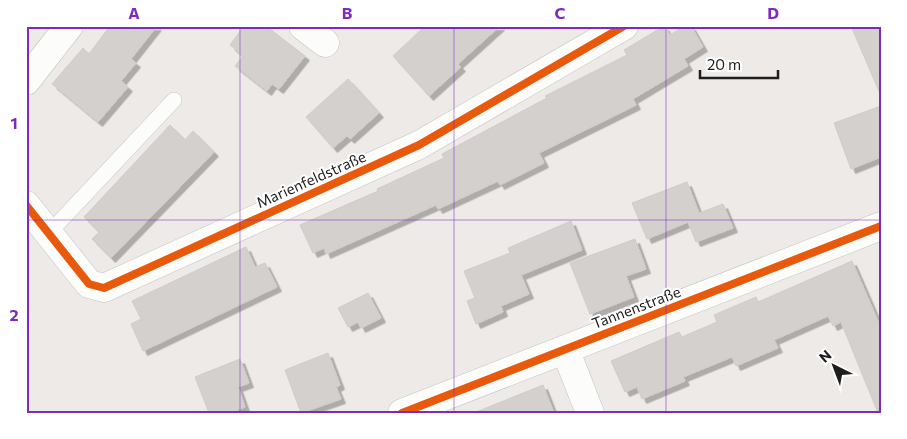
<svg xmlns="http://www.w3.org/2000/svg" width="907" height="439" font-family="Commissioner,sans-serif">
<defs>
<filter id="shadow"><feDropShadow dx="4.5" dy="4.5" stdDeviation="0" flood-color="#0004"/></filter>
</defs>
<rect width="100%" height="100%" fill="#edeae7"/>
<!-- building -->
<path fill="#d3d0ce" stroke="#d0ccc8" filter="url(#shadow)" d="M110,26h47l-26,33 5,4 -15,18 7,6 -30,35 -46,-38 31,-36 6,6z
M244,26h22l39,30 -26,33 -7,-5 -5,7 -32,-25 8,-10 -13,-11z
M425,26h75l-42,38 3,3 -32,29 -36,-40z
M664,26l6,9 14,-9h7l12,21 -19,12 4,7 -55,33 3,6 -97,48 5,10 -44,22 -2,-4 -60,28 -2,-4 -110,49 -2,-6 -11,5 -13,-28 78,-34 -1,-2 67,-31 -2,-4 105,-56 -2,-2 82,-41 -3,-5z
M851,26h30v70z
M348,79l31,34 -29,26 -3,-3 -14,12 -27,-31z
M881,106v51l-30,12 -17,-46z
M170,125l15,15 8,-9 21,21 -103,106 -19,-19 7,-7 -15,-15z
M687,182l12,31 24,-9 10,24 -37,14 -8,-20 -41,17 -15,-36z
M571,221l11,29 -61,25 8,19 -28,12 2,6 -27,12 -9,-23 8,-3 -11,-27 46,-18 -2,-5z
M635,239l11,30 -20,7 8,21 -44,17 -20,-51z
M246,247l9,20 10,-4 12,24 -134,64 -12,-27 10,-5 -9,-18z
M852,261l29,67v85h-3l-37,-91 -8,4 -5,-10 -54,24 4,8 -42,18 -4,-9 -49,20 2,4 -43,18 -5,-12 -12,5 -14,-31 68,-29 3,5 35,-15 -3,-7 42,-18 2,5z
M368,293l13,25 -20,10 -3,-6 -10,5 -10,-19z
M328,353l12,32 -4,2 5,12 -40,14 -16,-43z
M240,359l9,24 -11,4 7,20 -15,6h-21l-14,-36z
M543,385l11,28h-78v-1z"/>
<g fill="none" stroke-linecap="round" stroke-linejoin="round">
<!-- lane casing -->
<g stroke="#c5c4c3" stroke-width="16">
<path id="lane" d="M49,233l125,-133"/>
</g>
<!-- street casing -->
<g stroke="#c5c4c3" stroke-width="29">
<path id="street" d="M303,26l22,17
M26,81l43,-55
M26,205l63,79 15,4 315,-143 205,-119
M565,349l25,64
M402,413l479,-187"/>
</g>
<!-- lane -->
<use href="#lane" stroke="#fcfcfb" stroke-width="15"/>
<!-- street -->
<use href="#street" stroke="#fcfcfb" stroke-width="28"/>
<!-- cycleway casing -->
<g stroke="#fff" stroke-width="11">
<path id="cycleway" d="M26,205l63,79 15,4 315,-143 205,-119
M402,413l479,-187"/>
</g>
<!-- cycleway -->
<use href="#cycleway" stroke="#e8590c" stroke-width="8"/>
</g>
<!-- grid -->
<path fill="none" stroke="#7b2cbf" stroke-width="1" stroke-opacity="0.55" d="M240,26v387M454,26v387M666,26v387M26,220h855"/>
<g text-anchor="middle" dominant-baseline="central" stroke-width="4" stroke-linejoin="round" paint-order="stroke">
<!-- street labels -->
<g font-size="15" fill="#1e1e1e" stroke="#fff">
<text transform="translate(311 179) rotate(-24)">Marienfeldstraße</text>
<text transform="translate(636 307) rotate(-21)">Tannenstraße</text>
</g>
</g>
<!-- border -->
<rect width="907" height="439" fill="none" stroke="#ffffff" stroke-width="55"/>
<!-- north arrow -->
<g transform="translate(834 366) rotate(318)" stroke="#ffffff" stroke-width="4" paint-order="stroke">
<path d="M0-4L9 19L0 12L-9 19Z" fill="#1e1e1e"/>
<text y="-8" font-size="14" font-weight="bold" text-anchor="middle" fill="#1e1e1e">N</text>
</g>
<!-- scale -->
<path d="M700 70v8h78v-8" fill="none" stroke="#1e1e1e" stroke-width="2.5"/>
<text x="707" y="70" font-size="15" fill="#1e1e1e" stroke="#ffffff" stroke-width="4" paint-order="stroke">20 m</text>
<rect x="28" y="28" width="852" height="384" fill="none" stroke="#7b2cbf" stroke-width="2"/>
<g font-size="16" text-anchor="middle" font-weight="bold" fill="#7b2cbf">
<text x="134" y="19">A</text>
<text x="347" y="19">B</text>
<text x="560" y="19">C</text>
<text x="773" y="19">D</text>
<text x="14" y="129">1</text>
<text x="14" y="321">2</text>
</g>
</svg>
